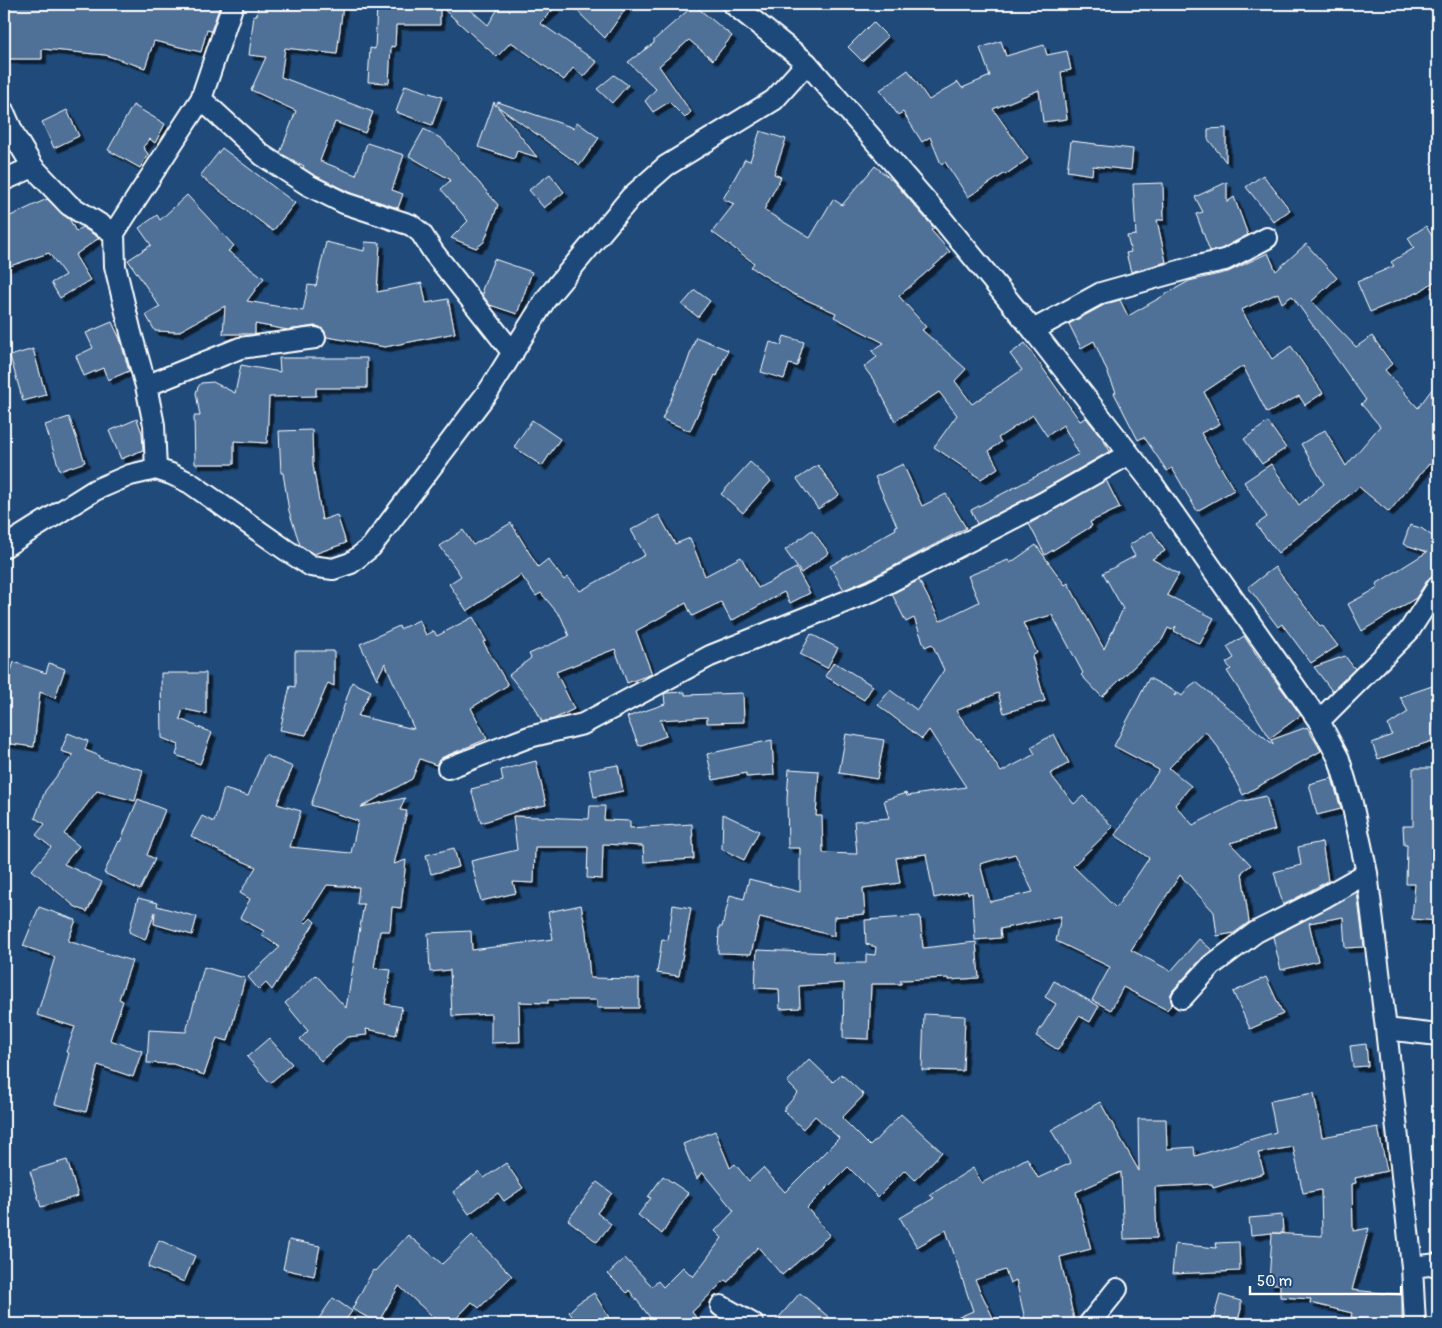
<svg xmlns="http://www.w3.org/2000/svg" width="1442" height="1328" font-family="Pangolin,sans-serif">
<defs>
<filter id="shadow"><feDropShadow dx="4.5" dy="4.5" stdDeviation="0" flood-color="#0009"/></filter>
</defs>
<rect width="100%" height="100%" fill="#1f4a7a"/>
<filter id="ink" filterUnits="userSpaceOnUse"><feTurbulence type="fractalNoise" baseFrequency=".02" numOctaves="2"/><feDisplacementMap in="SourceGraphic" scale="10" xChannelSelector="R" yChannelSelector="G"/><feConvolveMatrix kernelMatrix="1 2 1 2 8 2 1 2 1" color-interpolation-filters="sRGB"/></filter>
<g filter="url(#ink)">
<!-- building -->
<path fill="#507197" stroke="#fff" fill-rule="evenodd" filter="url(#shadow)" d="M4,4h207l9,2 -9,25 -4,-1 -6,22 -47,-11 -9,27 -40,-13 -63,-6v10h-38z
M258,4l85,1 -6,49 -52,-6 -4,29 92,35 -8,21 -30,-11 -15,39 36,14 11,-32 37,12 -12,35 11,4 -5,14 -49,-16 -35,-17 -11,-7 1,-2 -24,-13 16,-42 -45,-21 15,-33 -17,-2 5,-40h3z
M377,4h87l24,21 13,-21h58l-19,19 57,39 -13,15 -11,-9 -9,12 -53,-38 -14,15 -57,-51v19h-44l-1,22 -4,-1 -2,37 -21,-1 2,-34 5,1z
M570,4h59l-24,34z
M694,5l38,31 -19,24 -24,-20 -30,26 32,46 -6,6 -16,-16 -16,10 -8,-11 11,-12 -28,-27 26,-19v-3z
M873,22l15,15 -26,24 -14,-14z
M1001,41l5,15 38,-11 3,10 20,-4 4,19 -10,2 6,47 -24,3 -4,-32 -46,19 35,50 -23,16 -1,-1 -36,23 -23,-35 -4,2 -11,-27 -8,5 -19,-30 -5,3 -18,-25 28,-20 21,30 29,-18 4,6 28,-12 -10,-28z
M614,75l14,10 -16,18 -15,-14z
M405,85l37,12 -10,28 -36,-13z
M494,102l2,4 2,-4 76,26 3,-6 22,16 -19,27 -83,-59 40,51 -20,-6 -3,8 -36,-12z
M133,105l32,19 -10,19 -5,-4 -7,8 5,7 -8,14 -32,-18z
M67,110l12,26 -25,12 -12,-26z
M1226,128v34l-18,-23v-10z
M424,129l18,10 56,66 -14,37 -8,6 -25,-10 17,-17 -27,-32 10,-9 -42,-24z
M760,131l26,8 -12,35 7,3 -17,33 46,28 23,-39 9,6 33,-39 18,15 41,47 -3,2 19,22 -51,44 27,31 -4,3 44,39 -11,12 17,23 50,-34 -12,-16 15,-11 55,78 6,-3 16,20 8,13 -73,42 -60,31 -6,-14 108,-56 -16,-29 -16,11 -14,-21 -35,23 3,4 -12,9 9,17 -17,11 -47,-32 23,-32 -18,-23 -44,29 -20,-39 -11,-15 13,-10 -5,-6 12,-8 -50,-26 2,-4 -43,-19 -42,-27 3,-4 -42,-31 22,-28 -11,-5 22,-40 5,2z
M1071,141l25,3v1l37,4 -2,21 -38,-4 -1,9 -25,-4z
M222,148l73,55 -22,28 -73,-55z
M550,174l14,18 -20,16 -15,-18z
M1263,175l27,35 -16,12 -28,-35z
M1227,182v20l7,-5 14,38 -27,14 -11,2 -14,-37 7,-2 -8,-15z
M1163,183l1,37h-7l9,42 -35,10 -5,-19 5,-1 -4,-16 9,-1 -3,-51z
M187,195l47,51 -6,5 36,27 -17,23 56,10 5,-26 8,1 10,-44 38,9 1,-9 15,1 -3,49 45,-9 4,20 22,-4 7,34 -70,14 -58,-10 -3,-7 -4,-3 -6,-1 -26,4 -33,-6v10h-32l2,-28 -47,26 -23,-1 -9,-16 14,-8 -32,-47 23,-15 -12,-17 18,-13 3,5z
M47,199l14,14 9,7 6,12 6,-5 17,11 -24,17 15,25 -30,18 -9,-15 14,-8 -16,-22 -45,15v-49z
M1426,226l12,20v33l-19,13 -49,20 -13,-30 37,-16 -3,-4 23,-14 -6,-10z
M1306,244l31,34 -25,23 44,46 16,-11 20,28 -7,6 33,38 20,-27v88l-9,-5 -40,48 -30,-25 -81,66 -22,-28 11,-8 -23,-35 27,-18 28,41 25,-21 -23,-40 24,-14 21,36 34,-40 -19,-22 5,-4 -74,-104 -10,7 -4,-10 -37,17 31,49 19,-13 32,47 -18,12 -6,-9 -32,17 -24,-47 -39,26 16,32 -19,9 33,57 -37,21 -25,-43 -5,3 -23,-34 -6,3 -24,-47 2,-1 -22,-51 -13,7 -12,-24 37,-20 14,-4 8,16 61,-35 39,-9 40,-19 8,18z
M494,259l38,13 -15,42 -27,-9 -9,-12h3l-2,-3z
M695,290l15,11 -12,16 -16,-12z
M112,322l8,17 9,32 -21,9 -5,-12 -19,8 -8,-20 17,-8 -7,-15z
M784,336l20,6 -7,24 -8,-2 -5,15 -23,-7 9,-30 11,3z
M696,337l32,13 -11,26 -2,-1 -25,56 -28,-12 25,-56z
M33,349l13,46 -23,6 -13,-45z
M279,358h88v30h-51v8l-47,1 -2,46 -33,-2v23h-39l-1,-48h6l-4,-23 2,-6 3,-4 12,-1 22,11 6,-28 39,7z
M69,417l16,45 -25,9 -15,-46z
M137,419l5,14 1,17 -22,9 -12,-28z
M532,420l28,19 -18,27 -28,-19z
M1268,422l18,26 -24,16 -18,-25z
M312,430l1,35 9,55 15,-5 9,28 -32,11 -14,-9 -11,-34 -6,-38h-2l-2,-42z
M750,462l21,19 -28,32 -22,-19z
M903,464l19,42 24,-12 20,34 -99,52 -23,10 -14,-24 66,-37 -1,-2 2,-1 -22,-49z
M818,465l21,30 -21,14 -21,-30z
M1106,480l14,28 -30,14 2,4 -47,29 -16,-31z
M659,515l16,29 15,-6 15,38 36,-19 17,31 38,-20 14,25 -20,10 -6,-11 -53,29 -10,-19 -29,14 -6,-13 -50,28 16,43 -25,9 -12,-34 -59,23 18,37 -20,10 -12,3 -7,-15 -26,-32 22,-17 -2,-4 40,-18 -8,-19 -20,-24 -5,3 -15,-21 -54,36 -18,-27 12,-8 -21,-30 23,-16 10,15 38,-22 27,44 10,-8 16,21 4,-3 12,14 65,-36 -14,-25z
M1410,525l11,3 17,12v34l-5,1 -5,4 -12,19 -54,33 -14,-27 30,-16 -2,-4 51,-32 -24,-8z
M812,530l17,23 -28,20 -16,-23z
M1152,531l13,20 -13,8 27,15 -12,21 47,23 -14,26 -26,-13 2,-5 -4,4 -4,-2 -6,12 -60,57 -21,-22 2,-2 -31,-58 -29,8 14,30 -5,3 13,45 -41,12 -6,-20 -42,18 21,28 2,-1 22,34 34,-18 -4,-7 23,-13 15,29 -19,11 24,30 9,-8 30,31 -40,39 43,42 33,-50 -34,-23 44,-65 -45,-24 35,-68 27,14 -2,4 4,-3 4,3 8,-10 6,-4 78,63 -3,-5 36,-13 14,24 -78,44 -25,-48 -13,-16 -36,37 22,18 -16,19 18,20 46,-23 27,-6 9,34 -45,13 21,22 -9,7 7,50 -15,11 -17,3 -3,-24 -34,-37 -49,75 40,21 28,-32 13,11 -9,7 -30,33 -3,6 2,8 -5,6 -44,-23 -12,23 -19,-10 18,-33 -54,-26 5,-25 -61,13 1,9 -26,2 -3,-47 -4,1 -1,-3 -33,7 -8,-44 -30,4 4,25 -37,5 2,26 -31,3v19l-74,-19 -9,37 -33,-1 1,-26h3l8,-32 14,4 5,-20 51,13v-44h-12l-1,-50 2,-29 30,2 -3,45h6l1,37 34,1 -3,-33 35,-3 -5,-18 22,-7 1,3 59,-9 -37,-57 -7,9 -44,-34 12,-15 27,20 27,-40 -12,-26 -7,3 -11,-29 -8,4 -14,-28 27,-14 21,41 39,-19 -11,-26 40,-16 2,3 26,-18 29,40 3,-2 36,66 19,-40 -20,-36 32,-17 -6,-11zM1015,854l18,38 -43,10 -10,-38z
M1275,567l45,59 2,-1 16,21 -27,17 -29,-39 -4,3 -30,-40z
M473,617l13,24 -3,1 25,43 -37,23 16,31 -44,18 -4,3 -3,5 -16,-6 -8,20 -51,28 44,-9 -5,12 7,1 -13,53 12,-4 -5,48 -9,-1 -2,24h-10l-6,37 17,2 -6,34 17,3 -6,28 -30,-6 1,6 -20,2 -26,24 -21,-22 8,-8 -23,-28 31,-28 30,33 18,-104h-7l2,-17 -32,-2 -23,36 2,2 5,-5 4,4 -43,68 -6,-7 -7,7 -11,-13 32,-30 -19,-12 3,-4 -24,-13 10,-19 -10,-6 16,-26 -37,-16 -28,-15 11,-20 12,6 10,-33 24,7 17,-41 28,12 -16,37 24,7 -11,36 61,6 7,-32 -47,-16 41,-123 19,9 -13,25 56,13 -29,-66 -8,16 -17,-35 39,-18 1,3 19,-9 7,15 8,-4 3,5z
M811,634l27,14 -11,20 -27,-14z
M1244,636l16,24 41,55 -31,23 -43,-67 4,-2 -5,-6 8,-5 -7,-11z
M295,651h39v35l-6,-3 -22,52 -26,-5 10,-44 5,1z
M1345,656l10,13 -23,22 -18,-24z
M14,662l32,11 3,-10 16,6 -10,29 -15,-6 -6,55 -30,-4v-27l2,-23 -2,-1z
M834,662l39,24 -9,14 -39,-24z
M161,673h45v41l-23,-5 -3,10 32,14 -12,31 -24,-9 3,-10 -17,-7z
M1438,684v36l-4,1 4,18 -60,20 -6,-16 20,-8 -4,-10 20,-13 -8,-15z
M685,692v3l58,-2 1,29 -37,1v-6l-47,3 6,16 -27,10 -12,-29 38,-13 -1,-10 2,-1z
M68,733l20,8 -3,9 15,6 -1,2 44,12 -8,31 -38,-10 -33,43 15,12 -15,18 38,18 -15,30 -13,-6 -42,-36 19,-23 -15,-12 9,-11 -10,-6 10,-27 28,-36 -12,-4z
M846,734l38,6 -7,39 -38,-6z
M772,740l2,35 -28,2v-4l-33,7 -6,-26z
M536,761l10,44 -25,5 -40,13 -10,-34 32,-8 -2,-11z
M618,765l5,26 -29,6 -5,-27z
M1413,768h25v153l-26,-2 3,-35h-9l1,-39h-3l-1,-19h10z
M1332,778l9,31 -24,6 -8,-31z
M138,799l27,11 -18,45 8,4 -15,31 -36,-17 15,-32 1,1z
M590,806h15l-1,14 26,1v7l62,-4 2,35 -50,3 -1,-16 -40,-2 -1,35 -15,-1 1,-31h-53l-1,36 -21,-1 3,11 -35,8 -10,-40 46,-11 -4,-34 76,3z
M723,814l36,17 -15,29 -22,-11z
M1322,842l6,39 -45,24 -9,-33 27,-7 -3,-18z
M454,848l5,19 -28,7 -5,-19z
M1357,892l7,55 -19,1 -2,-31 -34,6 9,38 -37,9 -8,-33z
M138,898l20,5 -1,3 40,11 -5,18 -38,-11 1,-12 -10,28 -16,-8z
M581,905l5,26 4,47 49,1v29h-42v-8h-49v3l-29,-1 1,40 -29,1v-29l-39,2 -2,-46 -20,2 -2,-39 43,-2 1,19 81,-11 -5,-27z
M673,905l18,3 -12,68 -22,-3 5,-34 6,1z
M39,907l37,13 -8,21 64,20 -13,38 4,2 -13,39 32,11 -9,26 -35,-12 -12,47 -31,-8 14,-51 -3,-1 9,-25 -38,-12 18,-58 -32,-11z
M920,916l3,32 53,-6 3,36 -30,2v-2l-48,2v4h-30l-2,55 -26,-1 1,-55 -45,3 1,22 -20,1 -1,-20 -24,-1 2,-38 76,3v10h33v-9l9,1 1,-8 -10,-3 -1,-24z
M204,967l41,11 -17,63 -11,-3 -13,37 -31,-11 -26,-1 2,-33 37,2z
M1266,977l17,37 -33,15 -17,-37z
M1054,981l45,25 -9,16 -11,-6 -21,34 -22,-14 20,-32 -11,-7z
M924,1014l41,2 -2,55 -41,-1z
M269,1038l23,26 -22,19 -23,-26z
M1366,1044l2,22 -15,1 -3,-21z
M809,1059l24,23 8,-8 23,21 -22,23 28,28 31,-32 41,38 -27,28 -10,-10 -27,27 -30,-30 -41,41 23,27 -48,40 -24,-28 -18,19 -12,16 -3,-2 -33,32 9,12h-46l-26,-34 -2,3 -19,-19 17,-16 27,28 6,-5 5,6 20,-20 10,10 29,-39 -7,-7 19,-20 -32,-39 -5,7 -14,-35 32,-13 15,37 5,-4 14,17 14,-13 22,24 54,-54 -24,-22 -12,13 -20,-19 15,-17 -11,-11z
M1314,1093l8,44 56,-10 9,44 -32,7 1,5 -4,1 1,47 16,-3 -17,62 50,5v29h-16l-35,-7 1,-4 -42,-10 1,-4 -31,-2v-13h-11l3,-51 -21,2 -2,-17 33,-3 1,18h-10l49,3 -1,-46 -18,3 -10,-46 -35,6 6,20 -51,15 -1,-4 -57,3 2,51 -33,1 -3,-67 -45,20 15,57 -31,8 15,67h-49l-10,-44 -6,3 -5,-13 -30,10 21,44h-53l30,-13 -27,-81 -29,17 -17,-29 34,-20 -4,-3 43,-27 9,15 45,-25 11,20 33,-15 -20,-33 49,-28 39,69 -1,-52h28l1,30 27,-2 1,9 81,-24 -6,-31z
M67,1160l11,36 -37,11 -11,-36z
M506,1163l17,25 -19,13 -6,-8 -29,21 -16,-22 26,-20 5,6z
M663,1176l25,17 -26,41 -24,-19 13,-17 -3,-1z
M597,1182l15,11 -15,20 14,11 -14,18 -29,-22z
M408,1235l34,29 30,-29 40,41 -33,32 -7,-6 -21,22h-10l-42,-38 -21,37 -26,-14 21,-39 2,1z
M159,1240l36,16 -11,26 -36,-15z
M289,1240l31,6 -6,30 -31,-7z
M1239,1242l1,29 -68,3 3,-30 42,4 -1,-5z
M594,1293l19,31h-35l-9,-12 9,-9z
M800,1293l37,31h-64z
M1220,1295l21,6v8l-4,15h-25z
M333,1298l19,13 -9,13h-28z"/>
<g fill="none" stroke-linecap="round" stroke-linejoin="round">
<!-- street casing -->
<g stroke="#fff" stroke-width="24">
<path id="street" d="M733,4l74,59 135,156 91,111 119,153 167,238 20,38 13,44 15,70 19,156 26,238 3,57
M201,99l61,56 46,30 36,18 67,22 10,8 13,20 79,100
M4,112l11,25 18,30 36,38 45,28
M4,180l29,-13
M1033,330l68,-37 96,-27 28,-6 42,-22
M146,386l94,-38 75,-10
M156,469l-2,-44 -8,-39 -15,-53 -16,-67 -1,-33 87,-134 32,-95
M4,547l91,-57 35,-15 26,-6 15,5 19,9 96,67 25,16 22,3 18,-6 20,-16 119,-158 56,-90 85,-102 35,-31 108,-66 33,-37
M1319,721l90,-90 29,-45
M448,768l81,-31 54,-13 127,-68 162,-65 171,-88 86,-49
M1182,998l30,-33 44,-33 67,-34 44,-25
M1386,1029l52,6
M1412,1267l26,-3
M721,1306l32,18
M1089,1324l28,-35"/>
</g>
<!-- street -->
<use href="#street" stroke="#1f4a7a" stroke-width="20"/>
</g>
</g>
<!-- margin -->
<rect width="1442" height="1328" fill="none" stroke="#1f4a7a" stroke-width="20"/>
<rect x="10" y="10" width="1422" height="1308" fill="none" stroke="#fff" stroke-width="2" filter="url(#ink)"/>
<!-- scale -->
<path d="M1250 1286v8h151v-8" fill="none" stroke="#ffffff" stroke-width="2.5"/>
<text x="1257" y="1286" font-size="15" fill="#ffffff" stroke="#1f4a7a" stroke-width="4" paint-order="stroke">50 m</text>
</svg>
